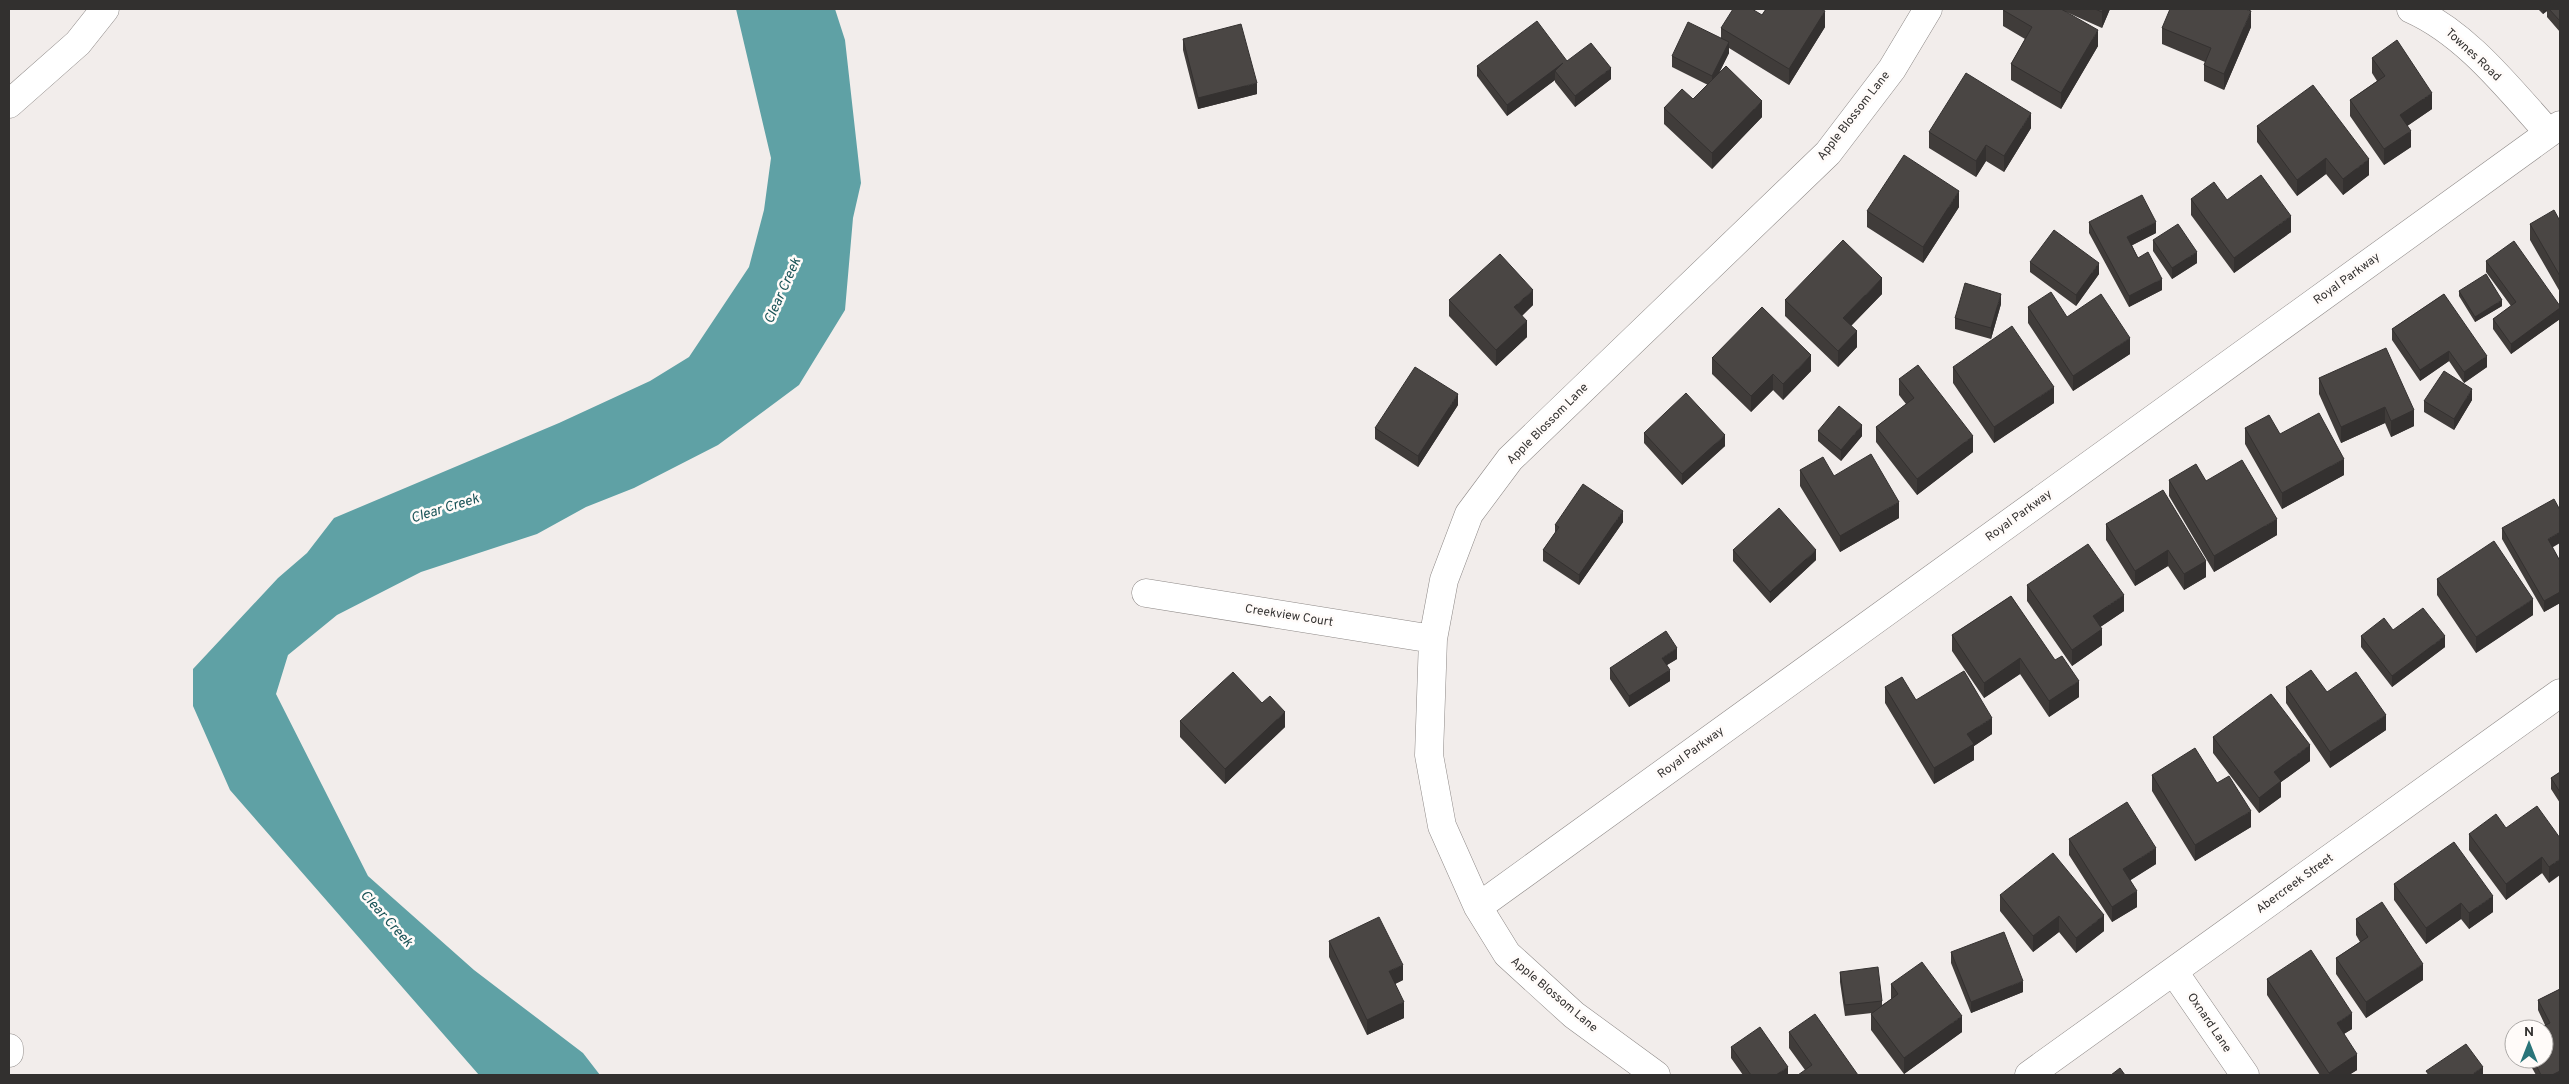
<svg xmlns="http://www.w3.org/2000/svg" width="2569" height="1084" font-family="Overpass,sans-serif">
<rect width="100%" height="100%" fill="#f2edeb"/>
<!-- water -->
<path fill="#5fa1a5" d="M736,9h99l10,31 16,143 -8,35 -8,92 -46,75 -81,60 -84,43 -48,19 -49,27 -116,38 -84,43 -49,40 -12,39 92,182 106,94 109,83 17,22h-121l-249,-285 -37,-84v-37l85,-91 29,-25 27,-35 225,-95 91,-42 39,-24 60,-90 15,-57 7,-52z"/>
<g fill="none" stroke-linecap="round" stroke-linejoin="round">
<!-- minor casing -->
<g stroke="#8e8987" stroke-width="29">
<path id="minor" d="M2411,9c56,25 97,79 138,124
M9,104l69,-61 27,-34
M1146,593l287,46
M1478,907l1082,-782
M2174,972l71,103
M9,1048v5
M1656,1075l-82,-60 -67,-61 -29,-47 -36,-81 -13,-71 4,-116 11,-59 25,-66 41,-55 318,-306 64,-84 36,-60
M2029,1075l531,-382"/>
</g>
<!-- minor -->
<use href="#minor" stroke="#fff" stroke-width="28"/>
</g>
<!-- wall -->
<path fill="#403c3a" d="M1765,9h56l4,18 -36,58 -60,-37v5l-10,20 43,44 -50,52 -48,-45v-16l29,-9 15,-14 -36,-18v-11l49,-17v-11l41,-13 4,-6z
M2004,9h106l-8,19 -38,-17 34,35 -37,63 -50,-29v-16l14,-25 -22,-13v-16z
M2538,9h22v23l-13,-15v-6l-4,3z
M2251,27l-27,63 -20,-9v-16l1,-3 -43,-18v-16z
M1183,39l74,55 -59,15 -15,-59z
M2372,58l60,51 -25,17 4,21 -27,18 -34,-49v-16l27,-19 -5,-8z
M1567,61l44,18 -36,28 -20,-25v-2l-48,36 -30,-40v-10z
M2257,126l112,49 -26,20 -17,-21 -29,22 -40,-54z
M2031,128l-27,44 -18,-11 -10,16 -47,-29v-16z
M2191,199l36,1 64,32 -57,41 -43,-58z
M1959,207l-36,56 -56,-36v-16z
M2560,221v71l-30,-52v-16z
M2089,222l67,11 -24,12 6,13 24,32 -33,17 -40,-74z
M2153,240l44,23 -25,16 -19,-28z
M2486,261l74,45v13l-49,35 -18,-25v-10l18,-13 -25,-34z
M2030,262l69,12 -23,32 -46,-34z
M2459,291l43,15 -27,16 -16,-26z
M1882,294l-31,32 6,21 -19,20 -53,-51v-16z
M2444,294l43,73 -23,16 -15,-22 -29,20 -28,-41v-11z
M1449,300l84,5 -11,11 5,21 -31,29 -47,-50z
M2001,304l-10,35 -36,-10v-11z
M2028,307l39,10 63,37 -57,37 -45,-68z
M1712,358l99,13 -28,29 -10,-10 -22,22 -39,-38z
M1953,367l101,36 -60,40 -41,-60z
M2319,378l95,32v16l-23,11 -6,-14 -44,20 -22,-49z
M1899,379l74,73 -56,43 -41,-53v-15l30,-23 -7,-9z
M2472,400l-18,30 -30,-18v-11z
M1458,405l-40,62 -43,-28v-11z
M2245,428l35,6 64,41 -62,34 -37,-65z
M1818,431l44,5 -21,25 -23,-20z
M1644,433l81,13 -43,39 -38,-42z
M1800,470l34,6 65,42 -59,34 -40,-66z
M2169,480l37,1 71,54 -63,37 -45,-76z
M1623,522l-44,63 -36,-24v-11l12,-17v-8z
M2106,524l100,37v16l-22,13 -16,-24 -33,20 -29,-46z
M2502,528l50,19 8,14v42l-16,9 -42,-73z
M1733,550l83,10 -46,43 -37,-42z
M2437,579l96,36 -57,38 -39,-58z
M2027,585l97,26 -24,16 2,18 -30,21 -45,-65z
M2011,596l68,101 -30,20 -29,-43 -36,24 -32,-47v-16z
M2361,636l84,11 -53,40 -31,-40z
M1677,659l-10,6 3,16 -41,26 -19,-28v-11z
M1885,687l31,13 76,34 -18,12v14l-40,24 -49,-81z
M2286,687l41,5 59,38 -56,38 -44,-65z
M1262,703l23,24 -60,57 -45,-47v-16z
M2213,737l97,24 -29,21v15l-22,16 -46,-60z
M2560,772v31l-9,-14v-11z
M2152,775l65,8 34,44 -56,34 -43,-70z
M2506,828l54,10 -11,45 -7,-10 -36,27 -37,-50v-16z
M2069,839l87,25 -26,16 7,27 -25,15 -43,-67z
M2394,884l99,28 -24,17 -8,-10 -35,25 -32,-44z
M2000,895l104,36 -28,22 -17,-21 -26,20 -33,-41z
M2356,919l67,61 -57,38 -30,-44v-16l24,-16 -4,-7z
M1329,941l74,39 -8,4 9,34 -37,17 -38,-78z
M1951,952l72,40 -52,21 -20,-50z
M1840,972l42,29v4l9,-6v-15l71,48 -58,42 -33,-44v-16l1,-1 -27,3 -5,-34z
M2267,979l85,50 -8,5 13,36 -8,5h-29l-53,-80z
M2560,989v86h-24l-9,-16h17l1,-34 -7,-15v-10z
M1789,1032l69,43 -53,-5 -16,-22z
M1731,1047l57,28h-45l-12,-17z"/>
<!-- shaded-wall -->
<path fill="#343130" d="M2103,9h7l-8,19v-16z
M2543,9h4v2l-4,3z
M1825,11v16l-36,58v-16z
M2251,11v16l-27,63v-16z
M2098,30v16l-37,63v-16z
M1729,42v11l-17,34v-11z
M1563,63l-8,8v9l-48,36v-11z
M1611,68v11l-36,28v-11z
M1257,83v11l-59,15v-11z
M2432,93v16l-32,22v-16z
M1762,101v16l-50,52v-16z
M2031,113v15l-27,44v-16z
M2411,131v16l-27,18v-16z
M1986,145v16l-10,16v-16z
M2326,158v16l-29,22v-16z
M2369,159v16l-26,20v-16z
M1959,191v16l-36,56v-16z
M2291,216v16l-57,41v-15z
M2156,222v11l-29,15v-11z
M2197,252v11l-25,16v-11z
M2099,263v11l-23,32v-11z
M1882,278v16l-39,40v-16z
M2162,279v11l-33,17v-11z
M1533,290v15l-19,18v-16z
M2001,294v10l-10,35v-11z
M2502,300v6l-27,16v-5z
M2560,308v11l-49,35v-10z
M1527,321v16l-31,29v-16z
M1857,331v16l-19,20v-16z
M2130,338v16l-57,37v-15z
M2449,351v10l-29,20v-11z
M1811,355v16l-28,29v-16z
M2487,356v11l-23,16v-11z
M1773,374v16l-22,22v-16z
M2054,387v16l-60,40v-16z
M2472,389v11l-18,30v-11z
M1458,394v11l-40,62v-11z
M2385,407v16l-44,20v-16z
M2414,410v16l-23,11v-16z
M1862,425v11l-21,25v-11z
M1725,435v11l-43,39v-11z
M1973,436v16l-56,43v-16z
M2344,459v16l-62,34v-16z
M1899,502v16l-59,34v-16z
M1623,511v11l-44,63v-10z
M2277,519v16l-63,37v-16z
M2560,532v11l-12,7v-11z
M1816,550v10l-46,43v-11z
M2168,550v16l-33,20v-15z
M2206,561v16l-22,13v-16z
M2560,592v11l-16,9v-11z
M2124,595v16l-31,21v-16z
M2533,599v16l-57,38v-16z
M2102,629v16l-30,21v-16z
M2445,636v11l-53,40v-11z
M1677,648v11l-15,9v-10z
M2020,658v16l-36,24v-15z
M1670,670v11l-41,26v-11z
M2079,681v16l-30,20v-16z
M1285,712v15l-60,57v-15z
M2386,715v15l-56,38v-16z
M1992,718v16l-18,12v14l-40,24v-16l33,-34z
M2310,745v16l-29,21v15l-22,16v-15l15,-26z
M2251,811v16l-56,34v-16z
M2156,848v16l-33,21v-16z
M2542,857v16l-36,27v-16z
M2560,859v16l-11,8v-16z
M2137,891v16l-25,15v-15z
M2493,896v16l-24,17v-16z
M2461,903v16l-35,25v-16z
M2104,915v16l-28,22v-15z
M2059,916v16l-26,20v-16z
M2423,964v16l-57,38v-16z
M1403,965v15l-14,7v-16z
M2023,981v11l-52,21v-11z
M1404,1002v16l-37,17v-15z
M2352,1013v16l-15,9v-15z
M1962,1016v16l-58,42v-16z
M2357,1054v16l-8,5h-20v-2z
M1788,1067v8h-12z
M2483,1067v8h-9v-2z
M2560,1071v4h-8z"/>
<!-- building -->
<path fill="#4a4644" stroke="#343130" d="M1733,9h19l10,6 4,-6h55l4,2 -36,58 -68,-41z
M2004,9h57l37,21 -37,63 -50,-29 21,-37 -29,-17z
M2095,9h8l-1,3z
M2170,9h75l6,2 -27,63 -20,-9 7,-17 -49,-20z
M2549,9h11v12z
M1537,21l30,40 24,-18 20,25 -36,28 -20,-25 8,-8 -56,42 -30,-39z
M1688,22l41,20 -17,34 -40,-20z
M1241,24l16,59 -59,15 -15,-59z
M2397,40l35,53 -32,22 11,16 -27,18 -34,-49 35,-24 -13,-18z
M1726,66l36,35 -50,52 -48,-45 18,-19 11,10z
M1966,73l65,40 -27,43 -18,-11 -10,16 -47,-29z
M2313,85l56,74 -26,20 -17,-21 -29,22 -40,-54z
M1904,155l55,36 -36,56 -56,-36z
M2261,175l30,41 -57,42 -43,-59 23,-17 13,18z
M2142,195l14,27 -29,15 11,21 10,-6 14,27 -33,17 -40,-74z
M2554,210l6,11v55l-30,-52z
M2178,224l19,28 -25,16 -19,-28z
M2054,230l45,33 -23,32 -46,-33z
M1843,240l39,38 -39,40 14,13 -19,20 -53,-51z
M2514,241l46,65v2l-49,36 -18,-25 23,-17 -30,-41z
M1500,254l33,36 -19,17 13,14 -31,29 -47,-50z
M2486,274l16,26 -27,17 -16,-26z
M1965,283l36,11 -10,34 -36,-10z
M2051,292l16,25 34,-23 29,44 -57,38 -45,-69z
M2444,294l43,62 -23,16 -15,-21 -29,19 -28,-41z
M1762,307l49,48 -28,29 -10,-10 -22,22 -39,-38z
M2012,326l42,61 -60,40 -41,-60z
M2386,348l28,62 -23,11 -6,-14 -44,20 -22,-49z
M1918,365l55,71 -56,43 -41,-52 38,-29 -15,-19z
M1415,367l43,27 -40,62 -43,-28z
M2444,371l28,18 -18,30 -30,-18z
M1686,393l39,42 -43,39 -38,-41z
M1839,406l23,19 -21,25 -23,-19z
M2319,413l25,46 -62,34 -37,-65 24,-13 11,19z
M1871,454l28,48 -59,34 -40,-66 23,-13 11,19z
M2242,460l35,59 -63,37 -45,-76 27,-16 10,17z
M1583,484l40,27 -44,64 -36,-25 16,-23 -4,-2z
M2163,490l43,71 -22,13 -16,-24 -33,21 -29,-47z
M2554,499l6,11v22l-12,7 12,22v31l-16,9 -42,-73z
M1779,508l37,42 -46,42 -37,-42z
M2494,541l39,58 -57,38 -39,-58z
M2088,544l36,51 -31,21 9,13 -30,21 -45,-65z
M2011,596l44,64 7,-4 17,25 -30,20 -29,-43 -36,25 -32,-48z
M2423,608l22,28 -53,40 -31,-40 23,-18 9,12z
M1666,631l11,17 -15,10 8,12 -41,26 -19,-28z
M2311,670l16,22 29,-20 30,43 -56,37 -44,-65z
M1964,671l28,47 -25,16 7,10 -40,24 -49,-81 17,-10 14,23z
M1233,672l29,31 8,-7 15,16 -60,57 -45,-48z
M2271,694l39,51 -36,27 7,9 -22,17 -46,-61z
M2195,748l22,35 12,-7 22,35 -56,34 -43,-70z
M2560,772v20l-9,-14z
M2127,802l29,46 -33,21 14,22 -25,16 -43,-68z
M2537,806l23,32v21l-11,8 -7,-10 -36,27 -37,-50 27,-20 10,14z
M2454,842l39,54 -24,17 -8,-10 -35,25 -32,-44z
M2053,853l51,62 -28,23 -17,-22 -26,20 -33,-41z
M2382,902l41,62 -57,38 -30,-44 32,-21 -12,-18z
M1379,917l24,48 -14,6 15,31 -37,18 -38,-79z
M2004,932l19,49 -52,21 -20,-50z
M2311,950l41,63 -15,10 20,31 -28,19 -62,-94z
M1922,962l40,54 -58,42 -33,-44 27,-20 -7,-10z
M1878,967l4,34 -37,4 -5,-33z
M2560,989v82l-8,4h-11l-8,-16h11v-30h-7l13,-6 -12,-23z
M1815,1014l43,61h-60l14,-10 -23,-33z
M1760,1027l28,40 -12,8h-25l-20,-28z
M2466,1044l17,23 -9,6 1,2h-46l-3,-4z
M2120,1068l5,7h-14z"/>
<g text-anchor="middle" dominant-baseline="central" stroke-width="5" stroke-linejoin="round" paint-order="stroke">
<!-- street labels -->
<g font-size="12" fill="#32302f" stroke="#fffbf9">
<text transform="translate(2473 55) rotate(43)">Townes Road</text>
<text transform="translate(1854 116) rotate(-52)">Apple Blossom Lane</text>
<text transform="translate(2347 279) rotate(-36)">Royal Parkway</text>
<text transform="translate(1548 424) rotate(-45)">Apple Blossom Lane</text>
<text transform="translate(2019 516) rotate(-36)">Royal Parkway</text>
<text transform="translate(1289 616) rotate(9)">Creekview Court</text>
<text transform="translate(1691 753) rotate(-36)">Royal Parkway</text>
<text transform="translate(2295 884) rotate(-36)">Abercreek Street</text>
<text transform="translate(1554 995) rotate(40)">Apple Blossom Lane</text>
<text transform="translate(2209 1023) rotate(56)">Oxnard Lane</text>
</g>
<!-- water labels -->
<g font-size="14" font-style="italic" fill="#195357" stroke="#fffbf9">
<text transform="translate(783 291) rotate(-66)">Clear Creek</text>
<text transform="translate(445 509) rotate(-17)">Clear Creek</text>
<text transform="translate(386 919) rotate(48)">Clear Creek</text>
</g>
</g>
<!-- border -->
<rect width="2569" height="1084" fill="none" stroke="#32302f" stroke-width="20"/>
<!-- north arrow -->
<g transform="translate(2529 1044)"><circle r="24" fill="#fffbf9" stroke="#adaaa8"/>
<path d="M0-4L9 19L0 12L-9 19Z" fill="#2a7479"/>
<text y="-8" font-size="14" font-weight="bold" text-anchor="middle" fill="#32302f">N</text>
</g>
</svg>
